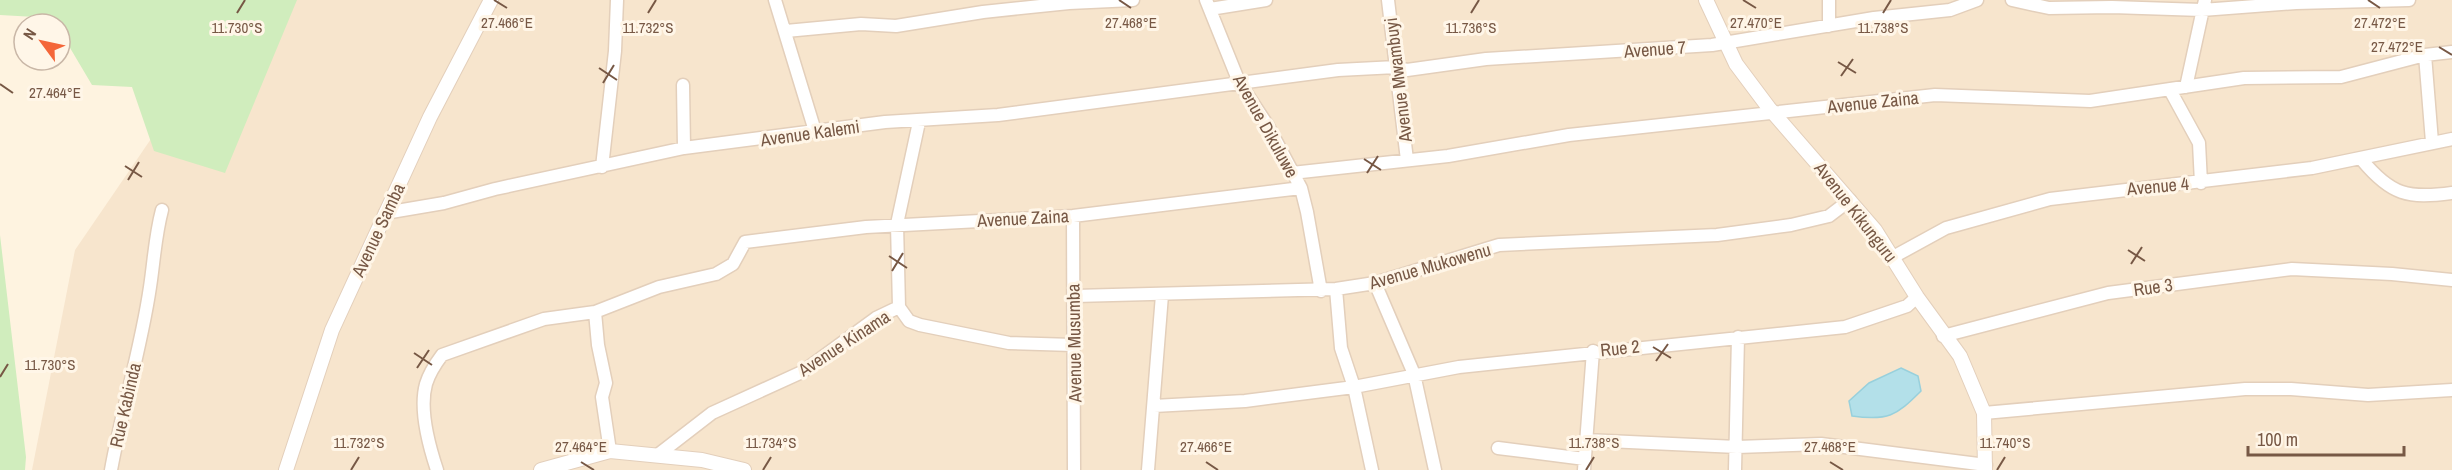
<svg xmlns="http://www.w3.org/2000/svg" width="2452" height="470" font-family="'Archivo Narrow',sans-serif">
<rect width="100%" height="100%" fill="#fef3e0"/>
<!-- residential -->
<path fill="#f7e5cd" d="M246,0h2206v470h-2420l43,-220z"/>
<!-- green -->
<path fill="#d0edbd" d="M0,0h297l-72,173 -71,-22 -22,-64 -40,-2 -32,-54v-7h-4l-3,-6 -53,-3z
M0,235l26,222 -1,13h-25z"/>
<!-- water -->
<path fill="#b3e0e9" stroke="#98d0dc" stroke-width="1.5" d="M1901,368l17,8 3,15c-25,25 -33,30 -69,25l-3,-15 20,-18z"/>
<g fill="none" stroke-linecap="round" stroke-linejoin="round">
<!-- minor casing -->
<g stroke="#e3cfbb" stroke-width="15">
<path id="minor" d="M775,0l40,131
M1206,0l33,82 29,44 33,62 6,24 14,79
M1388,0l19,160
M1829,0v26
M2012,0l37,8 63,-1 90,3 94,-7 113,-3
M1210,9l56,-9
M786,31l75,-7 35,2 87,-14 86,-9 64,-3
M2425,55l7,87
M683,85l1,63
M2186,87l19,-87
M2170,90l29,53 2,40
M919,122l-22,102 2,83 10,14 11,4 89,18 64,2
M2362,160c29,35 46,39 90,33
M602,167l13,-116 2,-51
M1292,173l156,-17 121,-21 366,-40 155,6 154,-23 97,-1 84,-22 27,-3
M385,213l59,-10 51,-14 189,-41 201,-26 113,-7 340,-45 58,-3 11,3 79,-11 226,-14 162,-27 76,-8 27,-10
M1073,216l1,254
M1893,257l53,-29 104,-29 262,-31 140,-29
M1375,283l39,91 21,96
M1336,289l5,59 13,39 18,83
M1075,296l261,-7 39,-6 124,-38 218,-10 74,-10 38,-9 21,-16
M595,312l3,33 8,38 -4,14 8,54
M1943,336l165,-43 184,-24 100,5 60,6
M1154,406l91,-5 109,-14 105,-20 386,-40 62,-21 10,-9
M1984,413l261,-24h46l77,6 84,-5
M1586,440l151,7 84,-3 165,21
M1498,448l87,11
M659,454l53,-41 90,-41 74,-54 23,-11
M111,470c11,-61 30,-121 39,-183 4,-26 5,-51 12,-77
M437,470c-8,-24 -18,-61 -11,-86 3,-10 10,-21 16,-29l102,-36 51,-7 64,-25 57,-13 17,-10 12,-22 121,-15 207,-11 228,-28
M1148,470l14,-175
M1584,470l9,-119
M1735,470l3,-133"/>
</g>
<!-- tertiary casing -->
<g stroke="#e3cfbb" stroke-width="16">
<path id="tertiary" d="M1706,0l30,64 33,44 106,122 42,67 43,59 24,57 1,57
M286,470l46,-140 98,-213 61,-117
M541,470l69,-19 92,9 42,10"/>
</g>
<!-- minor -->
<use href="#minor" stroke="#fff" stroke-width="12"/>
<!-- tertiary -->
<use href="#tertiary" stroke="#fff" stroke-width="14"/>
</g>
<!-- ticks -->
<path fill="none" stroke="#775845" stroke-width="2" d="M494,0l13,8M1119,0l12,8M1743,0l13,8M2368,0l12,8M237,13l8,-13M648,13l8,-13M1471,13l8,-13M1883,13l8,-13M2439,47l13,8M1838,62l18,11M599,68l18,12M1841,76l12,-17M603,83l11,-18M0,84l13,9M1364,159l17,11M125,166l17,11M1367,173l11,-17M128,180l11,-18M2128,250l17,11M889,256l18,12M2131,264l11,-17M892,271l11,-18M1653,347l18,11M414,353l18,12M1656,361l12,-17M417,368l12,-18M0,377l8,-13M581,462l13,8M1206,462l12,8M1830,462l13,8M351,470l8,-13M763,470l8,-13M1586,470l8,-13M1997,470l8,-13"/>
<g text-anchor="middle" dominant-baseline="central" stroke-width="6" stroke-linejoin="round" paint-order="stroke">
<!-- street labels -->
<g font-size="18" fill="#775845" stroke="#fff6e8">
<text transform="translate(1655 49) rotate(-4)">Avenue 7</text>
<text transform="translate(1398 80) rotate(-97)">Avenue Mwambuyi</text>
<text transform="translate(1873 102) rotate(-6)">Avenue Zaina</text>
<text transform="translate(1266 126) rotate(61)">Avenue Dikuluwe</text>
<text transform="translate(810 133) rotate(-8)">Avenue Kalemi</text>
<text transform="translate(2158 186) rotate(-5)">Avenue 4</text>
<text transform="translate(1856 212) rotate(52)">Avenue Kikunguru</text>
<text transform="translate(1023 218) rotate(-3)">Avenue Zaina</text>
<text transform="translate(378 230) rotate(-65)">Avenue Samba</text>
<text transform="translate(1430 266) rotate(-16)">Avenue Mukowenu</text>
<text transform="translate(2153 287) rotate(-8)">Rue 3</text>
<text transform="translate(844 343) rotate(-33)">Avenue Kinama</text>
<text transform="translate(1074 343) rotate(-91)">Avenue Musumba</text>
<text transform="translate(1620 348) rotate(-6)">Rue 2</text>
<text transform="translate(125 405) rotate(-77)">Rue Kabinda</text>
</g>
</g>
<g font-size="15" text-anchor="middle" fill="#775845" stroke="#fff6e8" stroke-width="6" stroke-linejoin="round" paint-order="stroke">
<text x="2380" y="28">27.472°E</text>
<text x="1131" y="28">27.468°E</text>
<text x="1756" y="28">27.470°E</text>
<text x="507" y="28">27.466°E</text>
<text x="1471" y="33">11.736°S</text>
<text x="1883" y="33">11.738°S</text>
<text x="237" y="33">11.730°S</text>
<text x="648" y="33">11.732°S</text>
<text x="2397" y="52">27.472°E</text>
<text x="55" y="98">27.464°E</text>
<text x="50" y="370">11.730°S</text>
<text x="359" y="448">11.732°S</text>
<text x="771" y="448">11.734°S</text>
<text x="1594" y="448">11.738°S</text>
<text x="2005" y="448">11.740°S</text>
<text x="581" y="452">27.464°E</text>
<text x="1206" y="452">27.466°E</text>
<text x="1830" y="452">27.468°E</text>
</g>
<!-- north arrow -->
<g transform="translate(42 42) rotate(303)"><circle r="28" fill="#fff6e8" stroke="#c9b7a7" stroke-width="1.5"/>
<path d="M0-4.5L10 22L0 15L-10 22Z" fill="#f46639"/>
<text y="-9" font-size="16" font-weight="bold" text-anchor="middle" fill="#775845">N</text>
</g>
<!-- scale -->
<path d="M2248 446v9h156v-9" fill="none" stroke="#775845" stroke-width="3"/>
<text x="2257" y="446" font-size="18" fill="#775845" stroke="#fff6e8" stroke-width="4.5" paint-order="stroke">100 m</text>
</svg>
